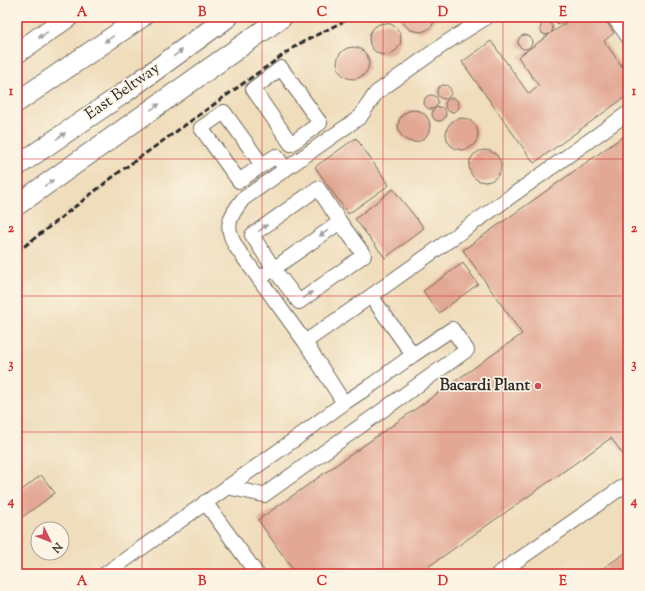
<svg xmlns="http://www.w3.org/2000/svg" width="645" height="591" font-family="'Sorts Mill Goudy',serif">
<rect width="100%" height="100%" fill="#fcf5e5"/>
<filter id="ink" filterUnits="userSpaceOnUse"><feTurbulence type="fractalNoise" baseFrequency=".025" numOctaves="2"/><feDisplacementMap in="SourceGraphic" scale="8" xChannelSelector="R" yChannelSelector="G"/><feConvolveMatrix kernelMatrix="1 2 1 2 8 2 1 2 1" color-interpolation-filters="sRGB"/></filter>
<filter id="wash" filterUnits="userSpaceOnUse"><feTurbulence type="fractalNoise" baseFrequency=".012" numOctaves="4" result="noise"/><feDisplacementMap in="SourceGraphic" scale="16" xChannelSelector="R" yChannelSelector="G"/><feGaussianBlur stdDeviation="0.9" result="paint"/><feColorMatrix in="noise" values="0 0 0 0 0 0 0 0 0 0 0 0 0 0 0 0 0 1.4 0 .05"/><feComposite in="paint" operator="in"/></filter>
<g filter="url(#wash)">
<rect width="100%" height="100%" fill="#efddbb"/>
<g id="blocks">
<!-- building -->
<path fill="#e2a894" d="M401,17h35l-4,9 -5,4 -6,2 -11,-2 -8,-8z
M554,17h13l-2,6 9,-6h29l11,16 -10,8 24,34v20l-94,68 -72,-101 29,-21 38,53 10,-8 -21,-29 32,-23 -5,1 -3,-2 -2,-4 2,-6 7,-1 3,3 1,4 -2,4 14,-9h-7l-3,-3z
M369 39a16 16 0 1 1 32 0a16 16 0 1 1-32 0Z
M518 42a7 7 0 1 1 14 0a7 7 0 1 1-14 0Z
M337 63a16 16 0 1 1 32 0a16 16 0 1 1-32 0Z
M437 92a7 7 0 1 1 14 0a7 7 0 1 1-14 0Z
M424 102a7 7 0 1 1 14 0a7 7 0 1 1-14 0Z
M445 105a7 7 0 1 1 14 0a7 7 0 1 1-14 0Z
M432 114a7 7 0 1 1 14 0a7 7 0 1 1-14 0Z
M398 126a16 16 0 1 1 32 0a16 16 0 1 1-32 0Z
M446 134a16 16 0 1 1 32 0a16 16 0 1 1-32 0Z
M628,133v328l-17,-23 -193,136h-122l-38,-54 264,-186 -59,-84z
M356,138l33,47 -41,29 -33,-47z
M469 166a16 16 0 1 1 32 0a16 16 0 1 1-32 0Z
M393,189l31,39 -39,30 -30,-39z
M463,263l15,21 -39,29 -16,-22z
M41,475l14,18 -38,28v-27z
M628,551v23h-33z"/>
</g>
</g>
<g filter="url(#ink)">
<use href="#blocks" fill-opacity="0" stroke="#70695d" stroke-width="1"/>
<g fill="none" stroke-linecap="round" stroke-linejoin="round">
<!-- minor casing -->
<g stroke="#70695d" stroke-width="16">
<path id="minor" d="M614,17l14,20
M281,68l39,55 -29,21 -38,-55z
M224,112l38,53 -23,16 -38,-53z
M262,165l14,-9 10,13
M259,279l81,-57 24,33 -65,47 -25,-33 -22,-34 66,-47 22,34
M305,342l66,-46
M413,355l-42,-59 257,-183
M344,403l-39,-61 -69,-95c-12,-21 -7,-30 7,-48l117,-82 16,-24 71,-51 40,-25
M205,502l52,72
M105,574l193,-137 46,-34 29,-19 40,-29 39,-26 15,21 -203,145 -37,-8
M498,574l130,-91"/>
</g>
<!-- highway casing -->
<g stroke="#70695d" stroke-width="22">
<path id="highway" d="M17,53l51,-36
M17,102l125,-85
M17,166l104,-71 107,-78
M17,205l265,-188"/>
</g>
<!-- minor -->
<use href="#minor" stroke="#fff" stroke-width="14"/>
<!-- highway -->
<use href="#highway" stroke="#fff" stroke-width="20"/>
<!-- rail -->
<path stroke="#2b2b2b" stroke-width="3" stroke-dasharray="6 3" stroke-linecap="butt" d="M17,252l101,-79 179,-128 55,-28"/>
</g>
<!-- one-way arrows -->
<defs><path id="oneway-solid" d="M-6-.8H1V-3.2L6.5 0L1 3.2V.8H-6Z"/></defs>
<g fill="#a0a0a0">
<use href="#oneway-solid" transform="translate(43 35) rotate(145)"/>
<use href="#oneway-solid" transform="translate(109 39) rotate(146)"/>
<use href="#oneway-solid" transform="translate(178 53) rotate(-36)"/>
<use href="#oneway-solid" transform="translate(155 107) rotate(-35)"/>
<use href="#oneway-solid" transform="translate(61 136) rotate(-34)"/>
<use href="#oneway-solid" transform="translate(49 183) rotate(-35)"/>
<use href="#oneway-solid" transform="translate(263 228) rotate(-36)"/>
<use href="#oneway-solid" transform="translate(324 233) rotate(145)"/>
<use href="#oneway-solid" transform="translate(308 295) rotate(-36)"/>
</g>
</g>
<!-- grid -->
<path fill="none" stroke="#d62828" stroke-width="1" stroke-opacity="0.55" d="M142,17v557M262,17v557M383,17v557M503,17v557M17,159h611M17,296h611M17,432h611"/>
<!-- markers -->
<circle fill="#d1495b" stroke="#fcf5e5" stroke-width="1.5" cx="538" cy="386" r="4"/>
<g text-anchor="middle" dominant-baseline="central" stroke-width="3.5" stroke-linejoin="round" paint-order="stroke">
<!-- street labels -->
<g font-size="16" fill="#2b2b2b" stroke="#fcf5e5">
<text transform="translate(123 92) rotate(-35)">East Beltway</text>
</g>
<!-- poi labels -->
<g font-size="16" font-weight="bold" fill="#2b2b2b" stroke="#fcf5e5" text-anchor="end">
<text x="530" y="386">Bacardi Plant</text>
</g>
</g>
<!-- margin -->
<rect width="645" height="591" fill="none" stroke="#fcf5e5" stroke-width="44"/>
<!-- north arrow -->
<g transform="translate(50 541) rotate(133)"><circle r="19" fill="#fcf5e5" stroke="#a8a49b"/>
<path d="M0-3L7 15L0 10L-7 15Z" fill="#d1495b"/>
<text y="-6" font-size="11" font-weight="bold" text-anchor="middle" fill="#2b2b2b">N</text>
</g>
<rect x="22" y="22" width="601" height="547" fill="none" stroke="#d62828" stroke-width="1.5"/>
<g font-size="13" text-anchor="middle" font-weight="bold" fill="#d62828">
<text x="82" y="16">A</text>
<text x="202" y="16">B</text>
<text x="322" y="16">C</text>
<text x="443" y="16">D</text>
<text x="563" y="16">E</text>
<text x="11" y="95">1</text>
<text x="634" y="95">1</text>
<text x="11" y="232">2</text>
<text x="634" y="232">2</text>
<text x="11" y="368">3</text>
<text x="634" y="368">3</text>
<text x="11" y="505">4</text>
<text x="634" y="505">4</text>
<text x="82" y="585">A</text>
<text x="202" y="585">B</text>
<text x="322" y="585">C</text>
<text x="443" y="585">D</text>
<text x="563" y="585">E</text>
</g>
</svg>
